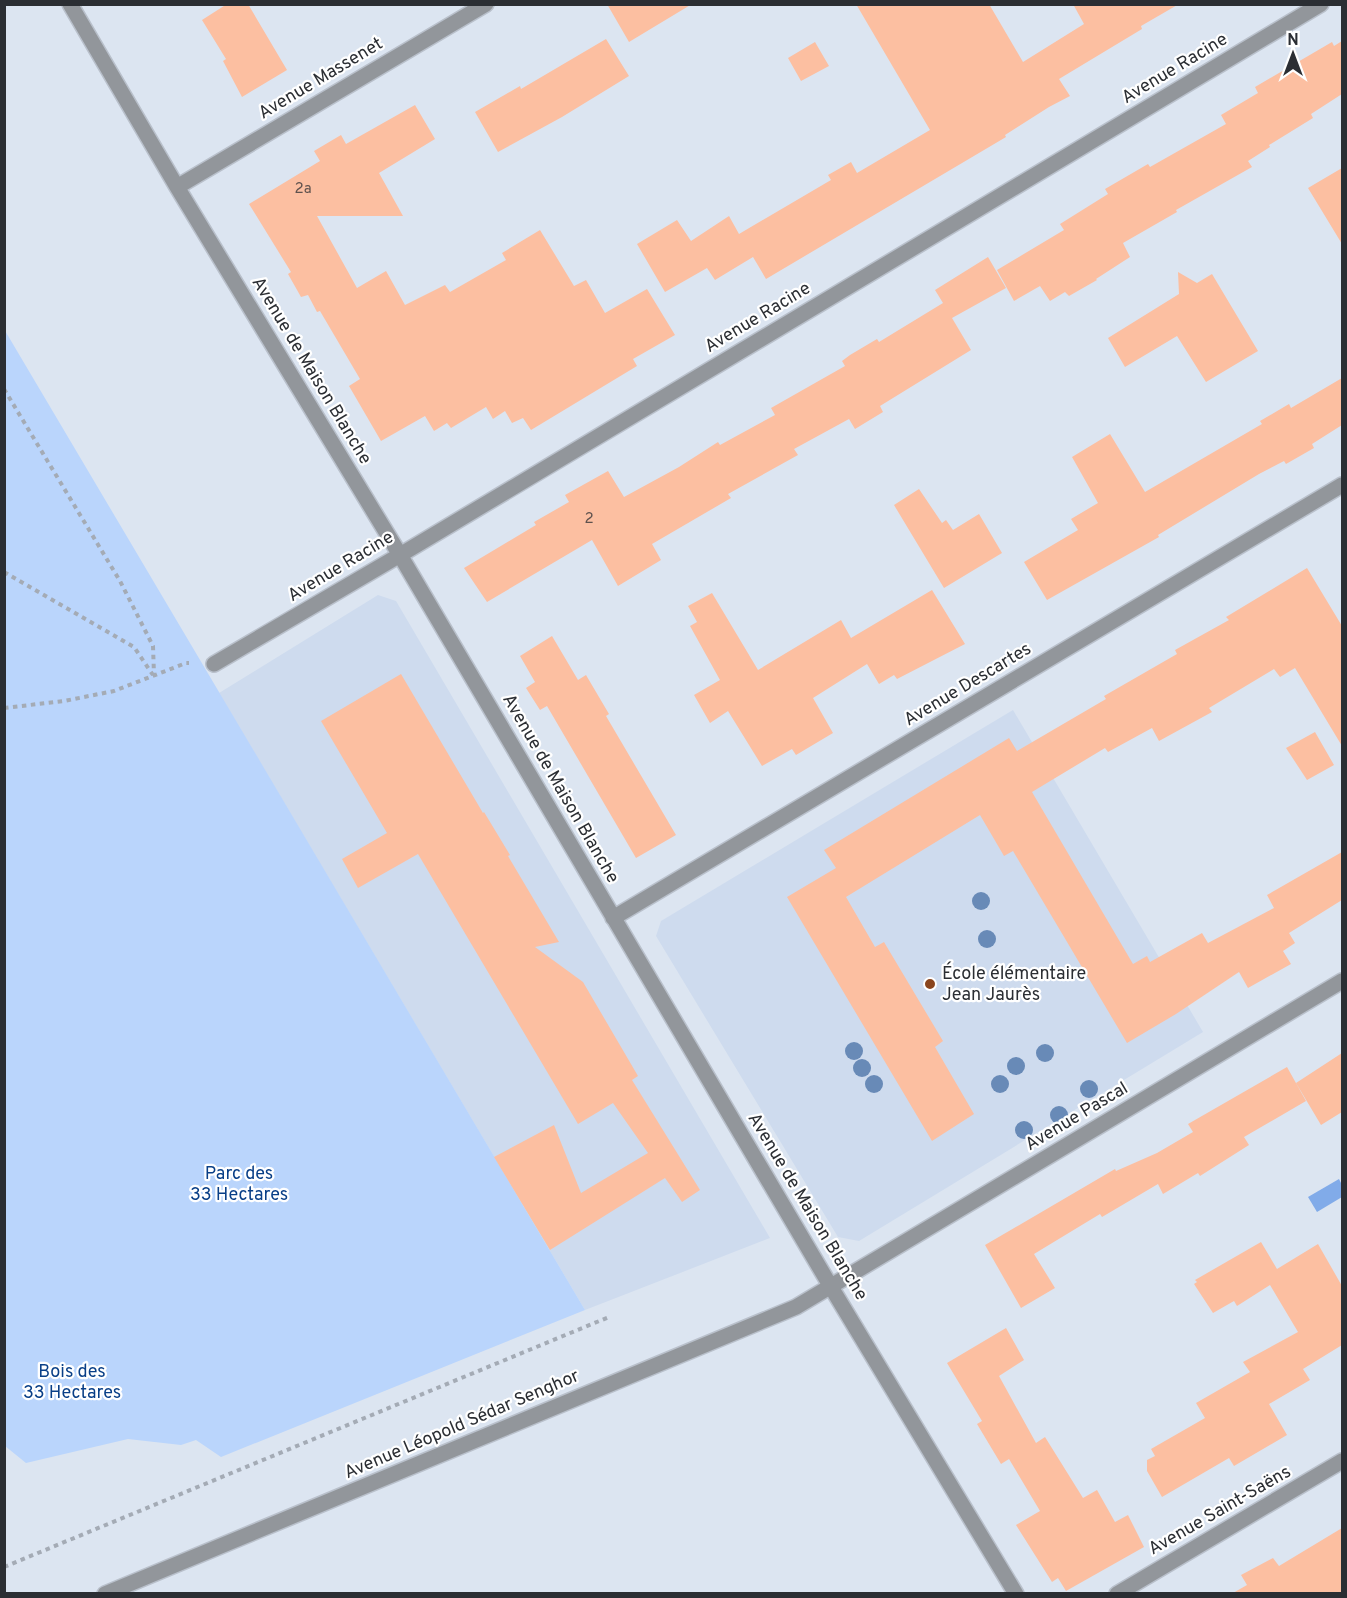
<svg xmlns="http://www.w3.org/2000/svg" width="1347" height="1598" font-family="Overpass,sans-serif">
<rect width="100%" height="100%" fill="#dce5f1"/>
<!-- built -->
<path fill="#cedbee" d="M378,595l18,6 374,637 -185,72 -366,-617z
M1013,710l190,322 -344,209 -21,-4 -182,-301 5,-15z"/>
<!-- green -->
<path fill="#bad5fc" d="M4,329l581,981 -364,147 -25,-17 -15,5 -53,-6 -102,24 -21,-17z"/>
<!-- water -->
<path fill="#81abe9" d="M1339,1179l3,6v12l-25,15 -9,-15z"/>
<!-- building -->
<path fill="#fcbfa1" d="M227,4h21l39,66 -45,27 -19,-36 3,-2 -24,-39z
M607,4h85l-63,38z
M856,4h133l34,58 61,-38 -11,-20h106l-38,22 1,3 -83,50 11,17 -21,11 -44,28 1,2 -240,142 -13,-22 -38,23 -8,-12 -42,24 -28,-48 40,-24 14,21 38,-25 10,18 92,-54 -3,-5 23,-13 6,11 73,-43z
M606,39l23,37 -67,41 -64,35 -23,-40 45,-26 1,3z
M1342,41v53l-31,20 2,4 -44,27 1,2 -22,14 4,6 -76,43 1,2 -54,31 7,14 -34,22 1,1 -28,16 -4,-4 -15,9 -10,-15 -26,15 -17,-31 67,-40 -4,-6 48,-30 -3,-5 43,-25 2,3 76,-43 -5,-9 37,-22 -3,-6 77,-45 2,4z
M815,42l14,24 -28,15 -13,-23z
M415,105l20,34 -56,34 24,43h-86l40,72 29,-17 19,34 40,-20 5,7 56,-32 -4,-7 38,-23 34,56 12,-6 19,33 42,-24 28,46 -42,24 4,7 -106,64 -8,-12 -11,5 -7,-12 -12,8 -7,-12 -35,21 -4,-5 -13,8 -9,-15 -44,25 -32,-55 11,-7 -40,-68 -3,1 -9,-17 -7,2 -13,-23 3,-2 -42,-68 71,-43 -6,-10 27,-16 5,9z
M1342,168v76l-34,-56z
M988,257l18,31 -54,30 19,32 -91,56 3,6 -28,17 -6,-10 -55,30 4,6 -70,39 3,4 -79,46 9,16 -43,26 -26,-46 -105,62 -23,-34 72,-43 -2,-3 35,-20 -4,-7 43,-24 16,26 55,-30 39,-25 2,3 55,-30 -4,-7 74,-42 -3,-5 8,-6 27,-16 2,3 64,-39 -8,-13z
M1178,272l19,11 15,-9 46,77 -52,31 -29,-46 -52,31 -17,-29 71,-44z
M1342,378v47l-30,19 2,4 -28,16 -2,-3 -25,13 -101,61 1,2 -112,63 -23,-38 54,-32 -7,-11 27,-16 -26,-46 38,-23 35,58 117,-68 -2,-3 29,-17 2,4z
M919,489l23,34 4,-3 7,10 26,-16 23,39 -58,35 -50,-83z
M1307,568l35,58v120l-47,-78 -15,9 -6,-8 -65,39 3,4 -53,29 -7,-13 -44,24 -3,-4 -73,44 101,172 14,-8 3,6 52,-29 6,10 66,-35 -7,-13 75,-43v48l-53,33 6,10 -12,8 8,13 -43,24 -9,-16 -63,42 -49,29 -114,-192 -9,5 -24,-41 -134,82 29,50 9,-5 59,99 -8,6 39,67 -42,27 -145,-244 49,-29 -12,-18 185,-112 8,13 89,-52 -2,-3 73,-42 -2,-4 54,-30 -3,-3z
M932,590l33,54 -68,35 -3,-4 -15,9 -12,-20 -54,34 20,35 -37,22 -4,-6 -30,17 -34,-55 -18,12 -16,-28 26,-15 -30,-54 7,-4 -9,-16 24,-13 46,77 83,-50 10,18z
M552,636l26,44 8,-5 23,39 -3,2 70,119 -40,23 -89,-152 -7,4 -14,-22 9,-6 -15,-26z
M401,674l82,139 1,-1 26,43 -2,1 51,86 -24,5 48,35 55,94 -6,4 68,110 -18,12 -17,-24 -115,72 -56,-93 60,-32 27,68 67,-40 -35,-50 -35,21 -160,-270 -60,34 -16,-29 45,-26 -66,-112z
M1315,732l19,33 -27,15 -21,-32z
M1342,1053v59l-21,13 -25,-42z
M1287,1067l19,34 -62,36 5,8 -49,31 -2,-3 -35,21 -5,-10 -56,33 -2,-3 -66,40 21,34 -34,20 -36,-63 130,-76 1,2 41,-18 36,-21 -5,-8z
M1261,1242l16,27 41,-25 24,42v59l-39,24 7,11 -41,24 18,31 -53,31 -5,-8 -67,39 -15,-26v-11l8,-4 -4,-7 54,-31 -9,-15 54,-31 -7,-10 55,-30 -28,-47 -33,21 -3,-5 -21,12 -19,-29 3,-2 -2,-2z
M1006,1328l18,32 -25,16 37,67 9,-6 38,61 14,-8 18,32 13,-7 16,32 -78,44 -8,-13 -6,4 -36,-57 24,-14 -31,-52 -8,5 -24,-40 5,-3 -35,-58z
M1342,1528v65h-109l14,-8 -6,-10 32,-17 6,8z"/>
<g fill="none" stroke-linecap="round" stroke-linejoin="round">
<!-- minor casing -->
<g stroke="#b9c0cb" stroke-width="18">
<path id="minor" d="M70,4l107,183 223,368 431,732 185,307
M177,187l309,-183
M214,664l186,-109 921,-551
M613,918l729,-433
M105,1594l691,-287 546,-326
M1117,1594l225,-133"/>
</g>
<!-- path -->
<path stroke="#a4abb5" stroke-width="4" stroke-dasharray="4.5 4.5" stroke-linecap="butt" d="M4,389l116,192 33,65 1,29
M4,572l130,75 19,28
M4,708l60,-7 50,-10 72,-28h3
M4,1567l605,-250"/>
<!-- minor -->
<use href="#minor" stroke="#92969b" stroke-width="15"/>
</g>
<!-- trees -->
<g fill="#688ab7">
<circle cx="981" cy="901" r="9"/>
<circle cx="987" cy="939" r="9"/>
<circle cx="854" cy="1051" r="9"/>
<circle cx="1045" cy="1053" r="9"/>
<circle cx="1016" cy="1066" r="9"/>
<circle cx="862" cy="1068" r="9"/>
<circle cx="874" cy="1084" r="9"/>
<circle cx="1000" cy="1084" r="9"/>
<circle cx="1089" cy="1089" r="9"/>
<circle cx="1059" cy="1115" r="9"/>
<circle cx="1024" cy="1130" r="9"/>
</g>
<!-- markers -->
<circle fill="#8a451d" stroke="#fff" stroke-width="2" cx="930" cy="984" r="6"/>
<g text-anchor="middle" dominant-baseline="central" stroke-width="4.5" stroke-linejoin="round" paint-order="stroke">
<!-- number labels -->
<g font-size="15" fill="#5f524e">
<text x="303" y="189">2a</text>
<text x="589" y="519">2</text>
</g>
<!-- street labels -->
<g font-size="18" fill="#2b2e33" stroke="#fff">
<text transform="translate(1175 69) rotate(-31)">Avenue Racine</text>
<text transform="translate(321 79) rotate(-31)">Avenue Massenet</text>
<text transform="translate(758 318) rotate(-31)">Avenue Racine</text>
<text transform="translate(311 371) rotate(59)">Avenue de Maison Blanche</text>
<text transform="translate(341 567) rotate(-31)">Avenue Racine</text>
<text transform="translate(968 685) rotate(-31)">Avenue Descartes</text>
<text transform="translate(560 789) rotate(60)">Avenue de Maison Blanche</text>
<text transform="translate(1077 1117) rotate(-31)">Avenue Pascal</text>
<text transform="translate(807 1207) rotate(59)">Avenue de Maison Blanche</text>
<text transform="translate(462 1425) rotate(-23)">Avenue Léopold Sédar Senghor</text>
<text transform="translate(1220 1511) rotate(-30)">Avenue Saint-Saëns</text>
</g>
<!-- poi labels -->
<g font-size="18" fill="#2b2e33" stroke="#fff" text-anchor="start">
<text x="942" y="974">École élémentaire<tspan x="942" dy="21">Jean Jaurès</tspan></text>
</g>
<!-- park labels -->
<g font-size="18" fill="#093f87" stroke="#fff">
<text x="239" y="1174">Parc des<tspan x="239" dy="21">33 Hectares</tspan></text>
<text x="72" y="1372">Bois des<tspan x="72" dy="21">33 Hectares</tspan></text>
</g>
</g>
<!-- border -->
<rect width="1347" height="1598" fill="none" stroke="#2b2e33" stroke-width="12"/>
<!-- north arrow -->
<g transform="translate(1293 54)" stroke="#ffffff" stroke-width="4.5" paint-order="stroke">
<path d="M0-4.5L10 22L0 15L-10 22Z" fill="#2b2e33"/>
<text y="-9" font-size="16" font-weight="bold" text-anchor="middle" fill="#2b2e33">N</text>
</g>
</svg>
